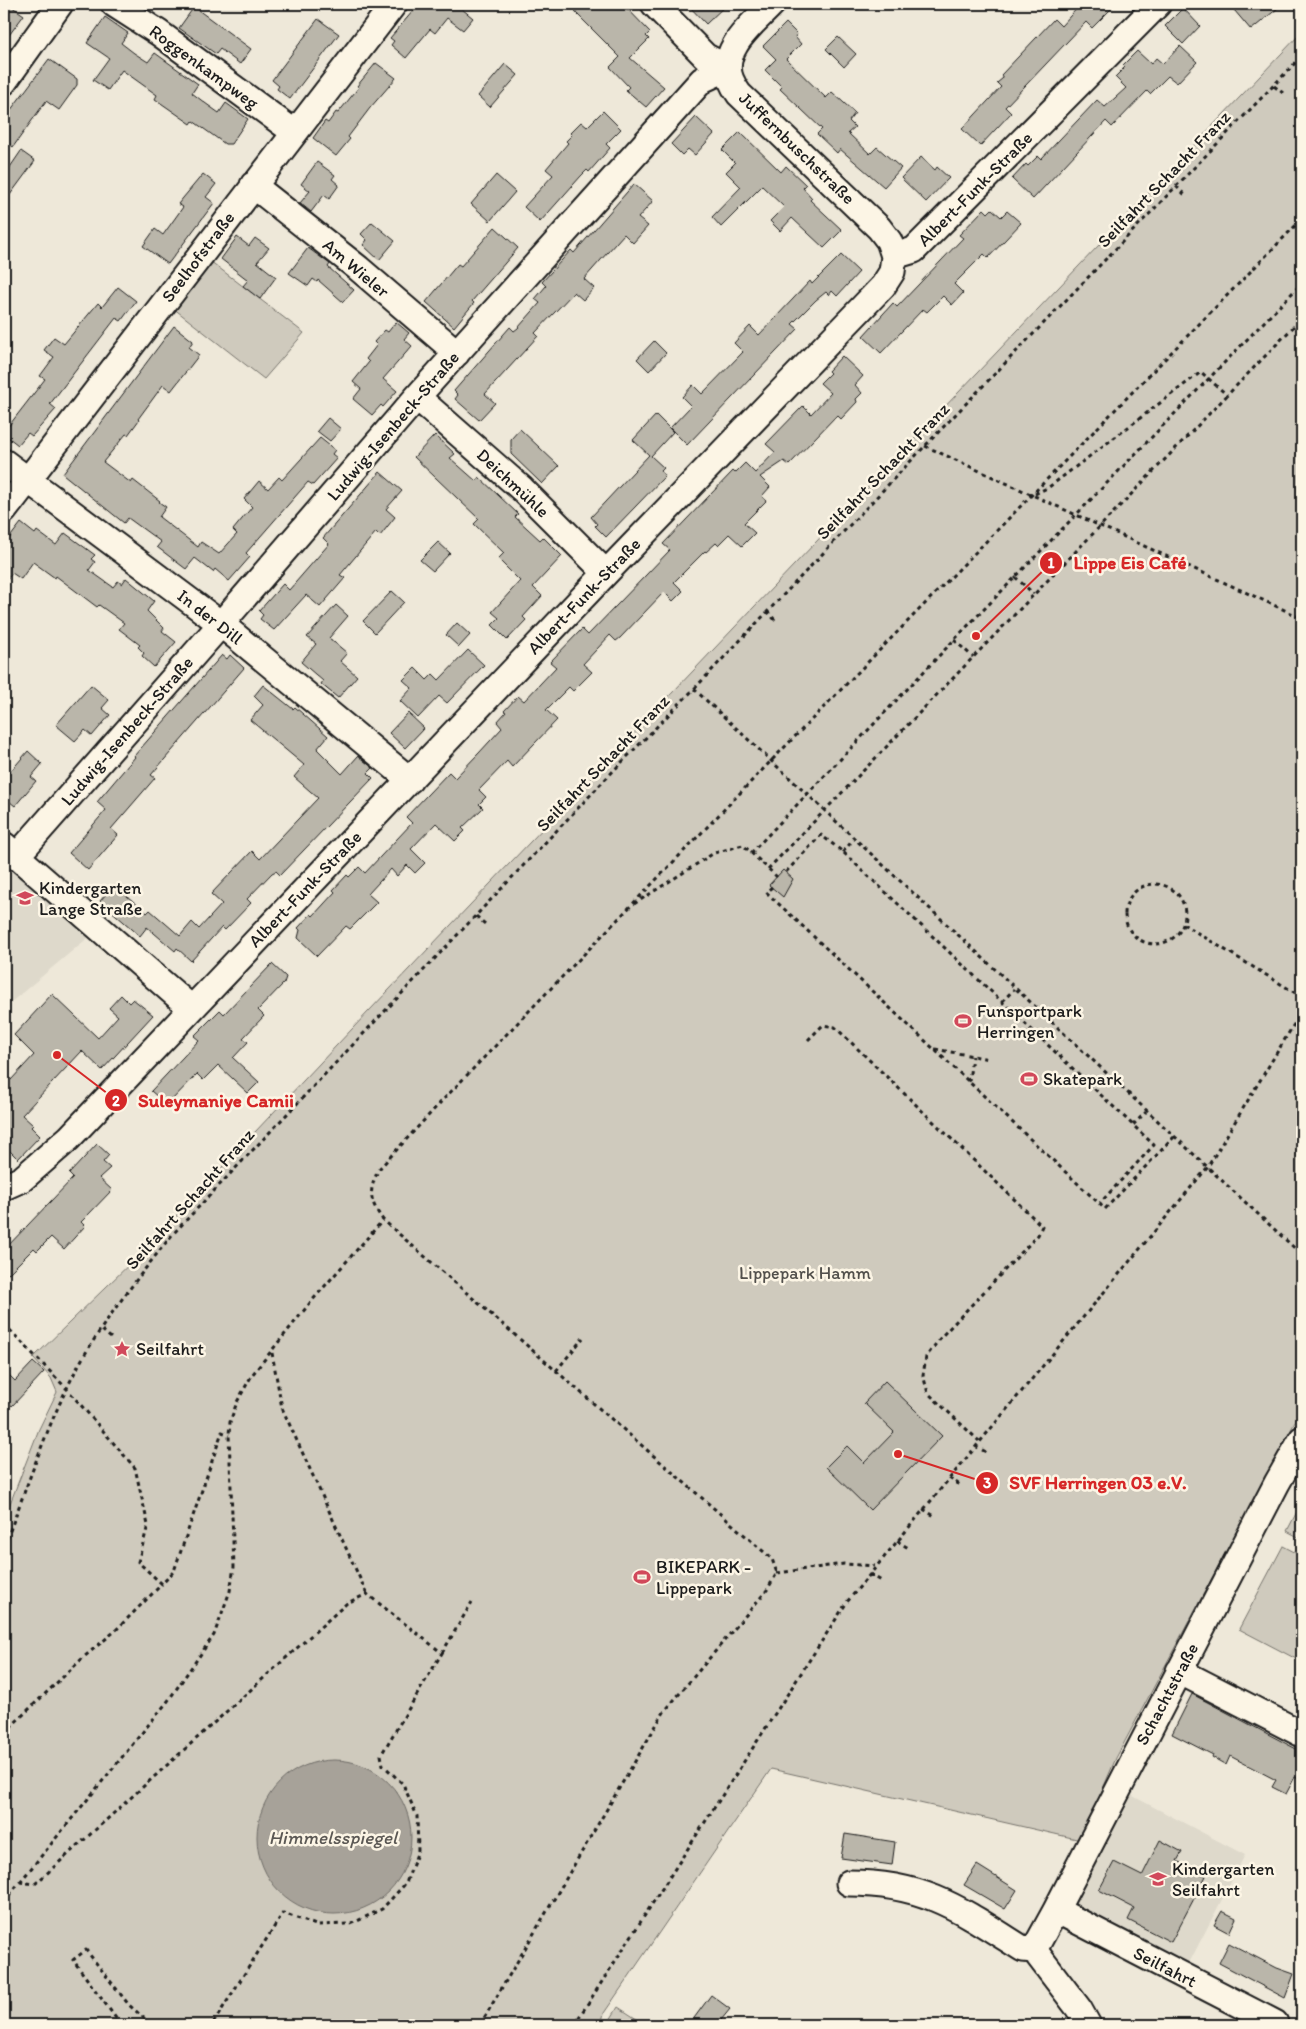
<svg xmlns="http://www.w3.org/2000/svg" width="1306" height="2029" font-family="Itim,sans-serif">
<rect width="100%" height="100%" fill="#eee8d9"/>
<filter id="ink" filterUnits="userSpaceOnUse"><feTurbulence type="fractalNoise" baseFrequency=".02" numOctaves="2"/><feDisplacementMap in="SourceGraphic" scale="10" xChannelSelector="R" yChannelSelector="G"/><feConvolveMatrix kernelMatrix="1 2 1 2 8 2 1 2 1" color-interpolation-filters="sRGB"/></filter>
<g filter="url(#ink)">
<!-- built -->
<path fill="#ded9cb" d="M4,861l86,75 -86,72z
M1127,1793l118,62 -57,110 -118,-63z"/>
<!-- green -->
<path fill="#cfcabd" stroke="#76736c" d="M1302,32v1377l-186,349 -35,82 -310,-71 -167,244 -3,12h-597v-506l35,-90 18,-37 -6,-14 -18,-20 108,-105 228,-242z
M210,261l94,72 -40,46 -91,-71z
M1302,1502v37l-15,-8z
M1283,1546l19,10v106l-63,-33z
M618,2007l28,18h-39z"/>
<!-- water -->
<path fill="#a7a299" stroke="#6f6c67" d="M257 1837a77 77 0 1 1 154 0a77 77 0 1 1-154 0Z"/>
<!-- building -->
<path fill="#bab6aa" stroke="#1c1c1c" d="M4,4h4l16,11 -20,27z
M419,4h44l-1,5 11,9 -10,12 -16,-12 -12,15 -5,-4 -24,29 -15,-13 3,-4 -4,-3z
M583,4h40l27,28 -4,4 3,3 -19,19 34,29 -18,20 -20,-17 3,-3 -19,-20 10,-10 -45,-45z
M687,4h40l-21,20z
M1081,4h35l-24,24 -6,-6 -81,85 6,6 -31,33 -18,-17 39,-42 -4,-4 6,-5 -2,-3 53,-56 7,7z
M1229,4h54l-32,26z
M194,7l57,42 -11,15 -20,-15 -4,5 -37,-26z
M1183,8l17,18 -17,18 -18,-18z
M105,17l23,16 -7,10 13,10 14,9 7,-9 43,31 -6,9 13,10 14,10 7,-10 22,16 -17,25h-6l-32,-23 -2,3 -36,-25 2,-4 -35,-25 -14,20 -15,-10 16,-22 -22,-15z
M318,19l21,15 -49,65 -13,-10 2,-3 -7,-6z
M786,23l11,11 -2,3 6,7 -15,15 40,39 6,-6 23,21 -6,8 6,6 -7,6 22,21 7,-7 24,21 -17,19 -44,-38 -3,4 -20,-19 5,-5 -42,-40 2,-2 -17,-17 11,-11 -13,-13z
M838,37l18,17 -12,13 -18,-18z
M1180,46l17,16 -20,21 -9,-7 -18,18 -3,-3 -35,36 -6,-6 -73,78 -21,-20 14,-15 2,2 10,-10 3,3 56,-59 8,7 21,-19 -11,-11 10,-10 -2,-2 14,-14 14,13 5,-6 7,6z
M49,59l28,20v6l-18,25 -13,-9 -33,46 -9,-7v-21z
M376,63l20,15 -26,30 -22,29 2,2 -14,17 -23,-18 12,-17 3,2 8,-11 2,1 21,-26 -2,-1z
M505,64l13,11 -28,32 -12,-11z
M603,111l18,18 -15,15 4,4 -21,24 -2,-2 -6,6 -41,46 -16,-15 29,-32 -7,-6 22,-26 -2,-2 6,-6 -2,-2 11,-11 6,5z
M696,117l18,17 -19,21 -7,-6 -6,6 -11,-11z
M740,132l41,40 5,-6 20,19 -3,3 9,10 -2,2 32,30 -18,18 -32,-30 -12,13 -10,-10 14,-14 -22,-21 -41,41 -9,-10 29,-30 -15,-15 9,-9 -13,-13z
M21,151l14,10 -31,42v-27z
M921,157l14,13 2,-3 12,11 -23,24 -25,-24z
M317,162l18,13 -3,4 7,6 -10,14 -5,-4 -13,17 -11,-9 10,-12 -9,-7z
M203,174l13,10 -10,13 8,6 -46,61 -25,-18 12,-17 8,6 20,-28 -5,-3z
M496,175l19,17 -25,29 -19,-17z
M634,184l19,17 -15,17 10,8 -15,17 -9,-9 -40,45 10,9 -11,12 -9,-8 -39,41 3,3 -53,58 10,9 -16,17 -24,-21 3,-4 -4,-4 56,-64 4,4 4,-3 22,-25 -5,-4 11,-13 -4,-4 29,-32 3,3z
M984,209l4,4 4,-4 9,8 6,-6 14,12 -33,35 -4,-4 -30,30 9,9 -11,12 -9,-9 -16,16 -4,-3 -42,44 -18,-17 30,-33 4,4 66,-69 -4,-3z
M372,222l23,19 -16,19 -16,-15 4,-5 -6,-6z
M495,227l23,21 -46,53 2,2 -20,24 -28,-25 32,-38 3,2z
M237,237l12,9 6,-8 14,10 -12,14 19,15 -16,22 -17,-13 5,-6 -27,-21z
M308,248l22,16 -2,3 26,23 -11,12 -25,-22 -1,2 -4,-3 -5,7 -19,-13z
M841,255l18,17 -22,24 -5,-5 -3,4 -3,-3 -10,8 -24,24 6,5 -111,116 -17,-17 21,-22 -9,-9 11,-12 9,9 41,-42 -9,-9 16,-17 9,9 51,-54 2,3z
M118,287l18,14 -15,20 -5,-3 -66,86 6,5 -24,27 -4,-3 -10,12 -14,-11v-2l41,-53 -5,-3 14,-19 -10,-7 10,-13 10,7 34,-41 4,4z
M396,322l13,11 -5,6 8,7 -29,33 14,12 -14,16 -2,-2 -9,10 -19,-16 8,-10 -8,-7 16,-20 -3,-3 11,-14 -3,-3 11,-12 3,2z
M174,326l19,15 -4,6 10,8 -28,36 -8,-6 -25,34 1,1 -11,15 -2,-1 -23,28 28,21 2,-3 27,21 -1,1 7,5 -7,10 39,30 3,-5 18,12 18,-20 -4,-4 19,-23 -8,-8 15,-18 9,8 11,-12 3,3 38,-42 15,12 -3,4 5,4 -24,27 -5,-3 -21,24 -41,47 4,4 -21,24 -14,-12 -2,3 -18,-14 -9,11 -29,-22 4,-5 -33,-24 -4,5 -61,-49z
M654,341l12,12 -17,18 -12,-12z
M842,356l21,20 -8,9 7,8 -6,6 1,3 -16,17 -4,-4 -48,50 -5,-4 -24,16 10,10 -8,9 4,5 -22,22 11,10 -13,13 -13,-12 -11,11 -2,-2 -10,9 -1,-1 -31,31 9,9 -10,10 -9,-9 -44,46 -4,3 -6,-6 -27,29 9,8 -19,19 -4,-4 -23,23 11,10 -45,47 -5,-6 -28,29 7,7 -7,7 4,4 -21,20 3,3 -10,10 -19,-18 -25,26 14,14 -10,10 -8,-8 -10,11 -6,-7 -23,25 9,8 -27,27 -4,-3 -29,30 -19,-18 2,-8 -2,-2 13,-14 2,2 22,-24 -2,-2 14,-15 2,2 10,-10 6,6 47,-50 -6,-6 43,-45 6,6 24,-25 23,-25 -5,-6 9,-10 -2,-1 14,-15 6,5 32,-34 -6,-5 32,-33 6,6 58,-60 24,-25 -7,-6 70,-73 2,2 10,-10 10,10 20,-21 -9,-8 37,-38 8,8 20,-21 -11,-10 10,-10 -2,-2z
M656,415l17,17 -22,24 13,12 -3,3 4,5 -59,61 -11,-11 2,-2 -6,-7 58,-62 -16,-15z
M328,418l13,11 -11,12 -13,-10z
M520,429l39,37 -17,18 -31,-30v-15z
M435,435l20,19 -5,4 26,23 3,-4 39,37 -3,3 25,23 3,-3 19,19 -29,31 9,9 -19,21 3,3 -19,20 -15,-15 7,-7 -7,-6 28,-31 -22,-22 6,-6 -30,-29 5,-5 -65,-62z
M380,472l22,19 -16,18 9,8 -15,19 -4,-4 -36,43 5,3 -25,29 -14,-12 -32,35 -14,-11 3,-4 -4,-4 24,-27 6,6 40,-46 -6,-6z
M21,523l14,11 2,-3 19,14 9,-12 30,22 -4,4 4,3 -6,8 24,17 5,-6 4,3 4,-6 28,23 -7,10 17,17 -2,3 14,11 -22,25 -12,-11 2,-3 -6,-6 2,-2 -21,-16 5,-6 -25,-18 -2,2 -41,-31 -1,2 -22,-16 -12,17 -9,-6 -8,11v-39z
M438,542l12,11 -17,18 -13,-11z
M392,591l12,11 -29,31 -12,-12z
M336,605l12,11 -19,22 18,15 -7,8 17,15 -19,22 -17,-14 2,-3 -22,-19 15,-18 -9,-7z
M457,623l13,12 -11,12 -13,-12z
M468,650l16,15 -37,38 -8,-7 -21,22 -18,-17 12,-13 -9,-8 12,-12 12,12 6,-6 6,6z
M222,655l5,4 3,-4 14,13 -93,107 4,3 -44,51 7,6 -30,35 -19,-17 37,-43 -9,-8 38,-45 -1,-1z
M91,685l18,15 -7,8 8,7 -18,21 -7,-6 -10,11 -19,-16z
M263,685l30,24 2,-2 33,29 -11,13 25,25 16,-18 15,12 -5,5 5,5 -93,97 -4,-4 -4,2 -25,26 4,4 -26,27 -3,-3 -31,34 -14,-13 -2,3 -28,-24 -7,9 -40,-35 14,-16 33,28 3,-3 30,26 12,-14 7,7 23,-25 -11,-10 41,-43 8,8 58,-61 -24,-21 10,-12 -54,-45 13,-15 -9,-9z
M408,713l16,15 -19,20 -16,-15z
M28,751l14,13 -11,13 5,4 -21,25 -11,-9v-18z
M783,870l10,9 -10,18 -14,-12z
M272,964l14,13 -2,6 -26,27 6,6 -21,22 5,4 -15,16 26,24 -11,11 -30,-28 -15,15 -6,-6 -30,31 -16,-14 48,-51 -5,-4 26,-26 4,4z
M52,994l46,44 20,-22 -9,-8 12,-13 8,8 4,-4 20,16 -51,55 -20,-19 -60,64 11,10 -2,2 9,9 -22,23 -14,-14v-72l7,7 23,-25 -20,-20z
M97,1144l12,11 -6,7 7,6 -11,10 13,12 -25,26 -6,6 4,4 -21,23 -13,-12 -14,14 -3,-3 -30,30v-28l69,-72 -4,-4z
M33,1362l11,10 -32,34 -8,-8v-28l11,11z
M885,1381l57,55 -72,74 -44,-43 21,-21 17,17 30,-31 -30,-29z
M1192,1694l110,58v29l-7,-4 -9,17 -14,-7 4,-7 -46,-24 -4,9 -14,-8 1,-2 -41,-21z
M845,1834l50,8 -3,23 -51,-7z
M1160,1840l22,12 -5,9 29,15 -35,66 -43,-22 6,-12 -35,-18 15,-28 28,14z
M977,1865l40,25 -12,19 -41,-24z
M1222,1911l14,7 -7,15 -15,-8z
M1229,1943l48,25 17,6 -9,24 -66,-35z
M711,1995l19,14 -13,16h-28z"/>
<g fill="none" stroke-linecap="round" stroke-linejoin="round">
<!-- minor casing -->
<g stroke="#1c1c1c" stroke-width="29">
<path id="minor" d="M114,4l45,29 135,99
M654,4l51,52 23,12
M772,4c-18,19 -54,46 -41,76 2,5 5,10 8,14l140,134 10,13 5,15
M4,82l56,-78
M253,185l105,83 99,85
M894,256l20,-6 244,-246
M417,397l105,92 84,84
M4,462l217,162 189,156
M4,511l390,-507
M4,845l187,163
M16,857l205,-233 196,-227 285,-317 26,-12
M4,1187l18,-8 47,-41 537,-565 277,-287 9,-14 2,-16
M1179,1671l123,63
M849,1883c77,0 112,27 174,66l11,1
M1056,1910l219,113
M1034,1950l22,-40 221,-427 25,-44
M1034,1950l45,59 9,16"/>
</g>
<!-- path -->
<path stroke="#1c1c1c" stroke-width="3" stroke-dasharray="4 4" stroke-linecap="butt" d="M1274,86l9,7
M1176,186l9,9
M925,446l377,172
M1035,494l14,-7 152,-115 26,23
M1015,577l19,17
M767,611l9,10
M954,640l19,17
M694,689l608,566
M843,852l11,-13
M751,853l203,-213 348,-357
M768,869l534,-551
M786,872l35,-37 22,17 311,293 -54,58
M1125 914a30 30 0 1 1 60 0a30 30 0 1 1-60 0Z
M772,887l-6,5 339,317 69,-72
M634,904l80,-51 29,-8 34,32
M476,916l9,8
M1183,924l119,73
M1002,1002l12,-13
M808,1040l15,-15 12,2 207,199 -4,9 -97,102 -15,20 -3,18 5,18 51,48
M935,1049l54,10
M969,1082l3,-26
M1133,1125l13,-13
M4,1324l63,65 68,79 13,57 -10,37 24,22 12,-13 48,-139 7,3
M102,1330l9,8
M272,1353l10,55 85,186
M556,1371l27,-33
M975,1446l11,6
M949,1478l11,7
M923,1509l13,8
M897,1541l13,8
M4,1546c24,-61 45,-128 77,-185 26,-45 59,-86 91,-126l446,-469 76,-77 231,-243 377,-390
M777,1573l67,-9 31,2
M870,1574l13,8
M442,1653l30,-51
M4,1733l81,-77 29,-24 48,-48
M20,1882l148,-181 46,-66 16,-44 4,-24 -5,-132 1,-13 7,-20 15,-27 58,-72 73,-83
M4,1901l16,-19 15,2 9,-8 303,-273 20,-9 75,59 -61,102 2,10 20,19 14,32 1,35 -12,32 -24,26 -31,15 -35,1 -33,-12 -71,112
M121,2025l-48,-65 13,-10 43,55 23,20
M480,2025l184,-313 103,-122 10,-17 -5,-14 -389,-339c-14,-20 -15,-29 -4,-51l61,-66 331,-342 531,-542
M574,2025l273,-423 360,-434 95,-157"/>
<!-- minor -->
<use href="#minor" stroke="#fcf5e5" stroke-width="25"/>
</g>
</g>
<!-- icons -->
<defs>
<g id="school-bare" transform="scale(1.35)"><path d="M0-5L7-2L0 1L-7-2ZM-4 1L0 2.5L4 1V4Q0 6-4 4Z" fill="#d1495b" stroke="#fcf5e5" stroke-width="2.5" paint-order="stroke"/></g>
<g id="stadium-bare" transform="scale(1.35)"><path d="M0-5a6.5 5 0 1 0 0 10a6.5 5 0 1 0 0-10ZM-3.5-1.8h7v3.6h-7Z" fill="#d1495b" stroke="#fcf5e5" stroke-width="2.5" paint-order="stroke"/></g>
<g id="sight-bare" transform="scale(1.35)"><path d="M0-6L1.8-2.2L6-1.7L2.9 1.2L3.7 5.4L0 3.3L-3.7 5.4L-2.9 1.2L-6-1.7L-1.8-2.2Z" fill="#d1495b" stroke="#fcf5e5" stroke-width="2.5" paint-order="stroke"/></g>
</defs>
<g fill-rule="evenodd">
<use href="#school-bare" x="25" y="898"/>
<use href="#stadium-bare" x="963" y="1021"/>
<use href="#stadium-bare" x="1029" y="1079"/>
<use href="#sight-bare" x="122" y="1349"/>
<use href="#stadium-bare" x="642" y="1577"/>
<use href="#school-bare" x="1158" y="1879"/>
</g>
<g text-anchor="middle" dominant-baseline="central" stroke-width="5" stroke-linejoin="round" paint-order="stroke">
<!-- street labels -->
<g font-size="18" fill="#1c1c1c" stroke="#fcf5e5">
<text transform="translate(204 67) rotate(36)">Roggenkampweg</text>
<text transform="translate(797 148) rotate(44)">Juffernbuschstraße</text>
<text transform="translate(1164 179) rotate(-46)">Seilfahrt Schacht Franz</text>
<text transform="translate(975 189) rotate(-45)">Albert-Funk-Straße</text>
<text transform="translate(198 257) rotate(-53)">Seelhofstraße</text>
<text transform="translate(356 268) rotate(40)">Am Wieler</text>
<text transform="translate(393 426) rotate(-49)">Ludwig-Isenbeck-Straße</text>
<text transform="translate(883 471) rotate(-46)">Seilfahrt Schacht Franz</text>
<text transform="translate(513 483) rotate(43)">Deichmühle</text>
<text transform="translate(584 596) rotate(-46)">Albert-Funk-Straße</text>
<text transform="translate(210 617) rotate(38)">In der Dill</text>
<text transform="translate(127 731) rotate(-49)">Ludwig-Isenbeck-Straße</text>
<text transform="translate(603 763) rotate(-46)">Seilfahrt Schacht Franz</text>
<text transform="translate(305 889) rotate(-46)">Albert-Funk-Straße</text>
<text transform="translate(190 1199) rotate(-48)">Seilfahrt Schacht Franz</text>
<text transform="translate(1167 1694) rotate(-62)">Schachtstraße</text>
<text transform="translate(1165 1967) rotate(27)">Seilfahrt</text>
</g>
<!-- poi labels -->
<g font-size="18" fill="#1c1c1c" stroke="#fcf5e5" text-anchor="start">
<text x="39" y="888">Kindergarten<tspan x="39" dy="21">Lange Straße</tspan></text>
<text x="977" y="1011">Funsportpark<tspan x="977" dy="21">Herringen</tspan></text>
<text x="1043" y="1079">Skatepark</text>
<text x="136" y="1349">Seilfahrt</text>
<text x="656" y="1567">BIKEPARK -<tspan x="656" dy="21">Lippepark</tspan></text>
<text x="1172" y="1869">Kindergarten<tspan x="1172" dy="21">Seilfahrt</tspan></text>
</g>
<!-- park labels -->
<g font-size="18" fill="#52504c" stroke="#fcf5e5">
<text x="805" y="1273">Lippepark Hamm</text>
</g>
<!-- water labels -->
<g font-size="19" font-style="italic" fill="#5b5854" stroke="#fcf5e5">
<text x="333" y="1837">Himmelsspiegel</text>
</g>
</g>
<!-- callouts -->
<path fill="none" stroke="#d62828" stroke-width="2" d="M976 636L1051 563M57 1055L116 1100M898 1454L987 1483"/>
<g fill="#d62828" stroke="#fcf5e5" stroke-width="2">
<circle cx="976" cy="636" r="5"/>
<circle cx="57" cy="1055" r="5"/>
<circle cx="898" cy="1454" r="5"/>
<circle cx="1051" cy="563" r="12"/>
<circle cx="116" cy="1100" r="12"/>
<circle cx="987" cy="1483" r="12"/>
</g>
<g font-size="15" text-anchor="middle" font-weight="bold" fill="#fff">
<text x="1051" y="568">1</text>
<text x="116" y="1106">2</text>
<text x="987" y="1488">3</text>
</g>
<g font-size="19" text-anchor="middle" font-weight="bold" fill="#d62828" stroke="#fcf5e5" stroke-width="5" stroke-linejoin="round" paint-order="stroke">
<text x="1130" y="569">Lippe Eis Café</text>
<text x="216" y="1107">Suleymaniye Camii</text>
<text x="1098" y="1489">SVF Herringen 03 e.V.</text>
</g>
<!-- margin -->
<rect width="1306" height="2029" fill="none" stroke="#fcf5e5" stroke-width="20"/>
<rect x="10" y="10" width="1286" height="2009" fill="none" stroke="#1c1c1c" stroke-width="2" filter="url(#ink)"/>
</svg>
